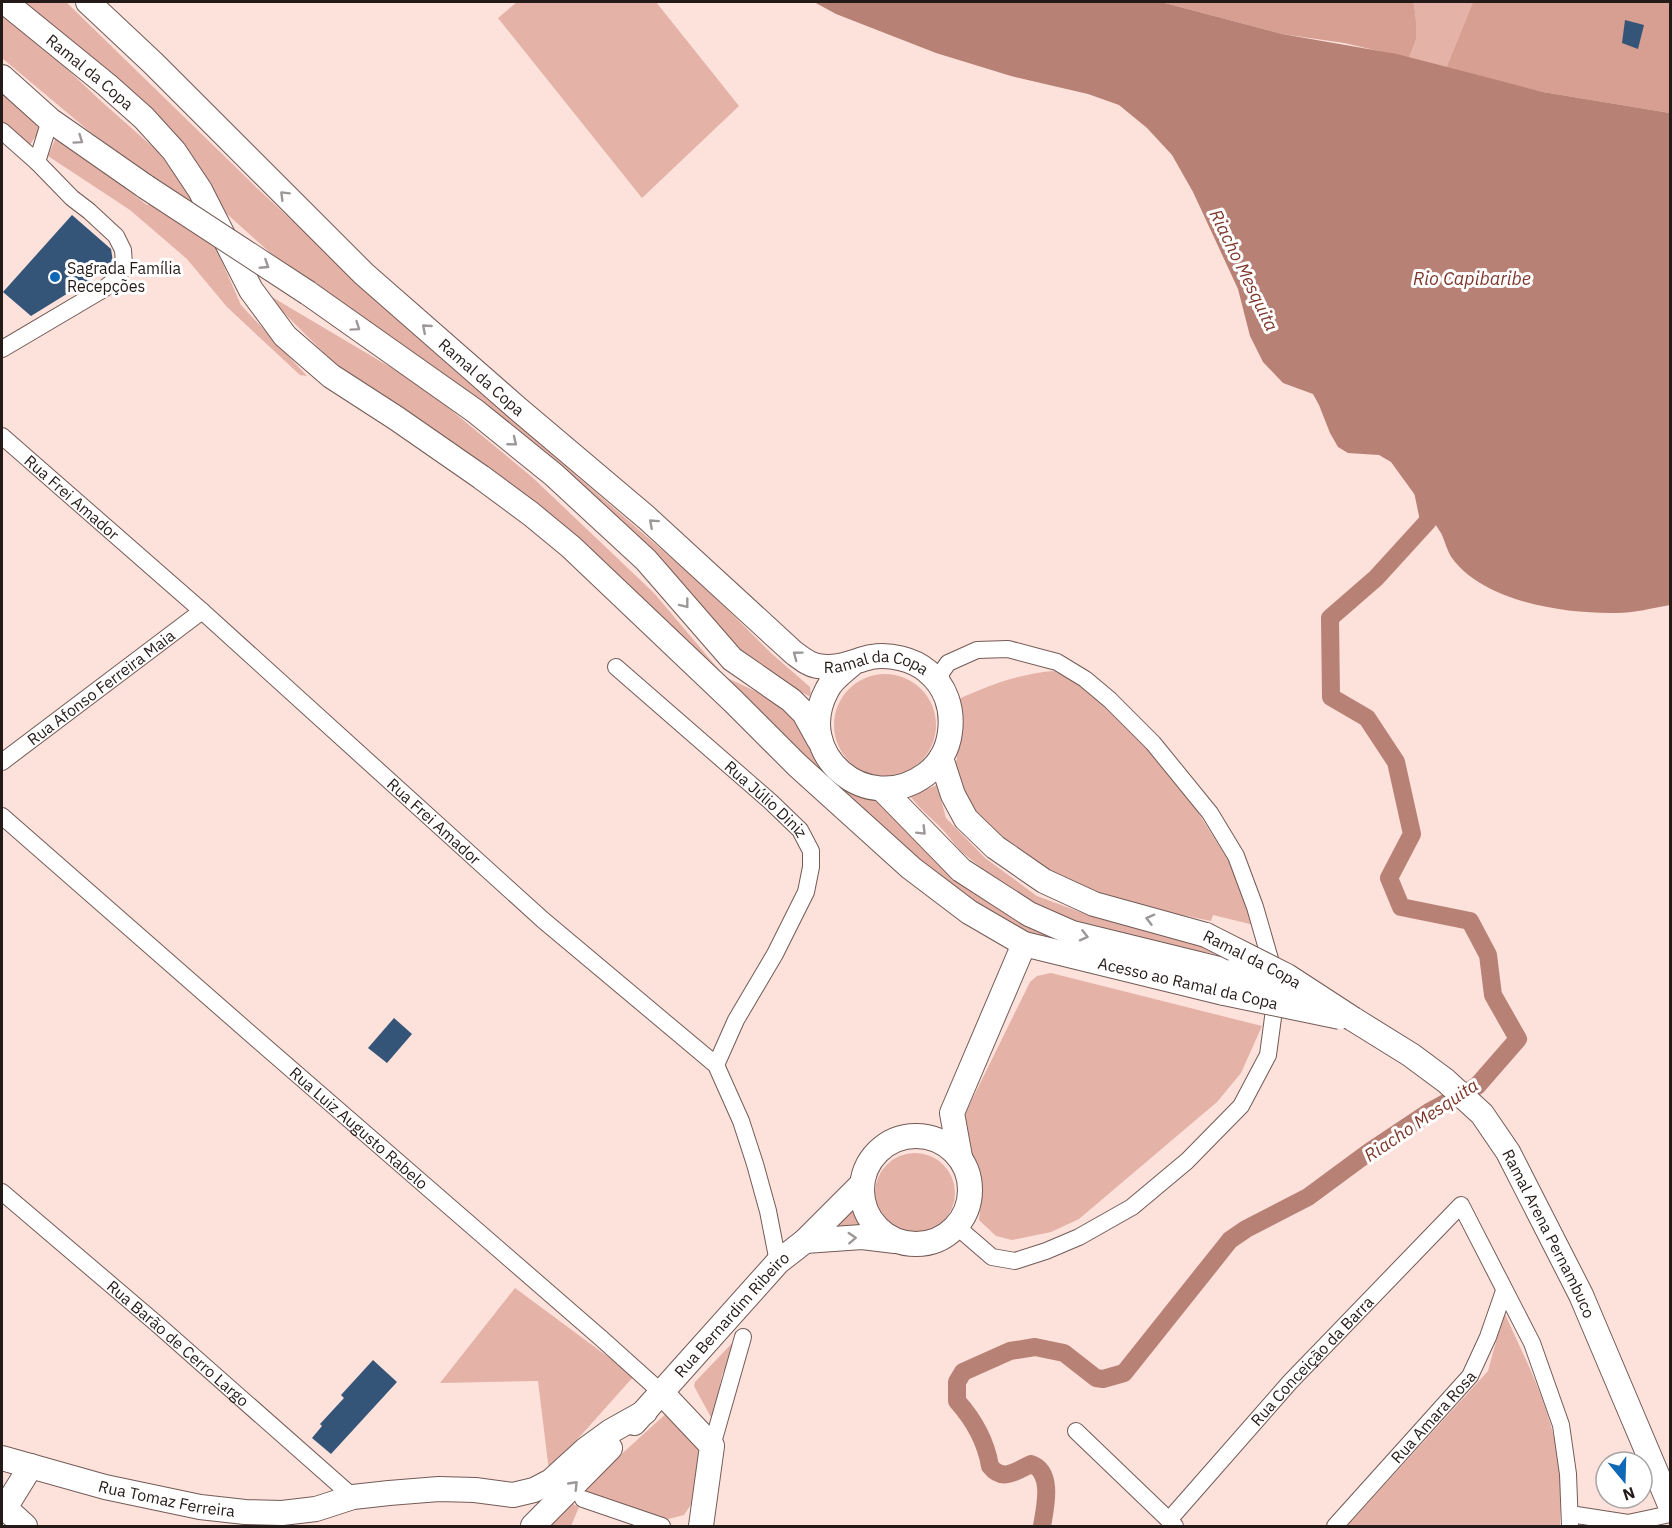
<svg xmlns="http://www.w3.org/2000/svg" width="1672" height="1528" font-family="'IBM Plex Sans',sans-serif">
<rect width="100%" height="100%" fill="#fde1db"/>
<!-- green -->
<path fill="#e4b2a7" d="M24,2h42l193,188 191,176 257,223 64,64 39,34 1,10 -52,-26 -60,-65 -36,-46 -190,-160 -78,-61 -119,-81 -58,-52 -52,-80z
M517,2h139l83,104 -97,92 -144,-180z
M1413,2h60l-27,66 -37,-10c2,-6 6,-12 7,-19 2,-5 -1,-33 -3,-37z
M2,8l100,94 52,46 36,41 51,116 66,71 -7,-1 -73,-68 -40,-48 -57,-49 -82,-54 9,-21 90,70 16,-7 -17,-25 -57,-42 -87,-73z
M2,92l40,35 -13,19 -27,-22z
M245,274l27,23 150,89 110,91 122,116 71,84 49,23 32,28 11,34 34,32 28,2 203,153 -35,-6 -61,-31 -77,-53 -218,-205 -327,-261z
M1053,671l24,11 20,17 45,44 52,63 39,62 21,57 -41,-10 -2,6 -88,-18 -57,-19 -75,-53 -24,-27 -14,-32 4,-14 2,-59c31,-14 60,-25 94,-28z
M834 725a51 51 0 1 1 102 0a51 51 0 1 1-102 0Z
M937,785l9,33 39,40 52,38 51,19 103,26 47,17c-56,-11 -117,-17 -170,-39 -38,-16 -73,-39 -105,-66 -9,-8 -15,-19 -24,-27 -10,-10 -20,-18 -29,-30z
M1051,973l211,53 -21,47 -24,29 -138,117 -28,13 -39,8 -16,-4 -17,-16c1,-14 5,-31 2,-44 -7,-25 -23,-37 -15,-64l64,-130 7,-6z
M875 1193a40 40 0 1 1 80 0a40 40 0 1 1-80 0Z
M860,1189c2,19 8,31 22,44l-71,5z
M515,1288l119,88 -85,95 -11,-90 -98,2z
M1504,1312c23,51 50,102 56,159 2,18 0,37 0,55h-213l141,-155z
M739,1336l-2,8 -15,31 -9,46 -19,-35 1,-4z
M669,1411l32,39 -9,53 -8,12 -16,4 -83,-26 -3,-3z
M569,1502l10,5 -8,19h-24z"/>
<!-- forest -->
<path fill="#d79e92" d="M1161,2h252c2,4 5,32 3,37 -1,6 -5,13 -7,19l-65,-15 -62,-9z
M1473,2h197v111l-127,-21 -97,-24z"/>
<!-- water -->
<path fill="#b88175" d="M814,2h347l121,32 115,20 146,38 127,21v492c-17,3 -36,8 -54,8 -51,1 -132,-11 -164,-55 -5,-7 -7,-17 -11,-25 -15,-24 -33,-47 -50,-71l-12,-7 -31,-2 -10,-6 -8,-14 -11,-28 -6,-11 -30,-11 -20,-21 -13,-26 -12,-47 -45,-97 -21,-37 -25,-27 -28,-23 -31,-11 -77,-18 -75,-23 -100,-39z"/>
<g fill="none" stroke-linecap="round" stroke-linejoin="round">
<!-- canal -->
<path stroke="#b88175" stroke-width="18" d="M1042,1526c3,-18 12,-54 -11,-62 -14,6 -28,19 -41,2 -4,-24 -17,-47 -33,-65v-19l6,-10 47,-21 25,-4 29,6 32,25 7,1 21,-6 106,-133 16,-11 62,-32 61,-45 60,-40 48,-26 41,-47 -25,-44 -5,-40 -18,-34 -69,-14 -12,-29 23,-44 -16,-72 -29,-44 -36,-21 -1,-79 46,-40 52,-57v-6l-5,-24"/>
</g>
<!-- building -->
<path fill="#345578" d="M1625,20l19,5 -6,24 -16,-6z
M72,215l39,34 2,13 -1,4 -81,50 -28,-24z
M394,1018l18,16 -25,29 -19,-15z
M373,1360l24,22 -66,72 -19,-16 10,-12 -2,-2 24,-26 -3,-3z"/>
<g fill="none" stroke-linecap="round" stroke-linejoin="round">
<!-- street casing -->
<g stroke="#735b56" stroke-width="18">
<g id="street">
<path d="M2,131l35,31 35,36 17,13 27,25 7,14 1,14 -6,14 -16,12 -100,59"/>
<path d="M37,162l13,-42"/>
<path id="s1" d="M2,436l200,175 341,309 173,145 25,56 14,43 13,47 10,51"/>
<path id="s2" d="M616,667l155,135 29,28 11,21v16l-5,25 -31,62 -39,66 -20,45"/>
<path d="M940,685l1,-12 7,-10 29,-13 31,-1 49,13 28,17 25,21 43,43 57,70 26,43 19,51 17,59 2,44 -6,45 -27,51 -54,55 -55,46 -53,30 -33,14 -31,10 -23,-4 -36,-31"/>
<path id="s3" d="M2,762l200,-151"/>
<path id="s4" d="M2,816l251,220 349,303 60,54"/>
<path id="s5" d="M2,1192l155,132 196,173"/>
<path d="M1076,1431l99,95"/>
<path d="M712,1446l31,-109"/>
<path d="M583,1499l79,27"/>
<path d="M1570,1514l58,9 42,-9"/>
<path id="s6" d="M1169,1520l121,-138 171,-177 71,138 29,82 7,49 2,52"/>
<path id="s7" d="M1335,1526l135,-150 18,-39 16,-46"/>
</g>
</g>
<!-- secondary casing -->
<g stroke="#735b56" stroke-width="26">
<g id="secondary">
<path id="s8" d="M5,2l102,83 37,33 30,33 26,39 51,100 34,46 46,40 65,42 85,59 50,37 40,33 162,154 64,64 114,103 58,44 55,32 200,49"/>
<path id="s9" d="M88,2l65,61 211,211 153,134 130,110 147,135c7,5 15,12 24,13 21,4 35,-5 53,-9 19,-3 42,2 56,14 19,15 26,38 23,61 -2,17 -11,33 -25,43 -58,42 -133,-21 -98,-85 5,-11 16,-18 25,-26"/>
<path d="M2,77l48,43 96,67"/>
<path d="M308,293l167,118 79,64 92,85 86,99 59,41 13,13 15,27"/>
<path d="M941,758l12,37 13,24 29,28 49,34 50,23 112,31"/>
<path d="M882,789l79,81 68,44 43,19 159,39"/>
<path id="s10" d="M1353,1019l58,36 35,26 36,33 26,38 73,143 89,210"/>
<circle cx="916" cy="1190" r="54"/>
<path d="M960,1157l-8,-44 72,-169"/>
<path d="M805,1241l57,-4 33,4"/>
<path d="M662,1393l50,53 -11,80"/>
<path id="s11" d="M634,1423l144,-161 27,-21 57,-57"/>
<path id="s12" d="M2,1458l103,29 95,20 45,5 37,1 34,-4 37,-12 36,-4 50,-4 36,1 38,5 21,-5 17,-9 34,-31 26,-19 34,-19"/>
<path d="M2,1505l23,21"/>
<path d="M5,1508l26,-42"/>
<path d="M533,1526l77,-78"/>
</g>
</g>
<!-- street -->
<use href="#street" stroke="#fff" stroke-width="16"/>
<!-- secondary -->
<use href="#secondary" stroke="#fff" stroke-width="24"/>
<!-- secondary-bridge casing -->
<g stroke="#735b56" stroke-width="26" stroke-linecap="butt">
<g id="secondary-bridge">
<path d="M146,187l162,106"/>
<path id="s13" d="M1206,935l81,41 66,43"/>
<path d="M1231,972l58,23"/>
<path d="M1224,993l116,24"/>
</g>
</g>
<!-- secondary-bridge -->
<use href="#secondary-bridge" stroke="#fff" stroke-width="24"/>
</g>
<!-- one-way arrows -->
<defs><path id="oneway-chevron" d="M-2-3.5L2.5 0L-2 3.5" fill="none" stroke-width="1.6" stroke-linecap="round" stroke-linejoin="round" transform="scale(1.5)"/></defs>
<g stroke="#9c9897">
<use href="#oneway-chevron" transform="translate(79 140) rotate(35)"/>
<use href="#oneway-chevron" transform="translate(284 195) rotate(-135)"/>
<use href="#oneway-chevron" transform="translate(265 265) rotate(33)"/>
<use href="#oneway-chevron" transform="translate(356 327) rotate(35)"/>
<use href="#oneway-chevron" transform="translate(426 328) rotate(-139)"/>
<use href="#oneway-chevron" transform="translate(513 442) rotate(39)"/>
<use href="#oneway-chevron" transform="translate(653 523) rotate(-138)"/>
<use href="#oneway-chevron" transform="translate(685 604) rotate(52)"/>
<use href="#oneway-chevron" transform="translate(797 655) rotate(-143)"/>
<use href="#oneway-chevron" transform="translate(922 831) rotate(45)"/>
<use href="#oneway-chevron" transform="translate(1150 919) rotate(-165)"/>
<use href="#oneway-chevron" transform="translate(1084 936) rotate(14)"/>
<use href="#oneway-chevron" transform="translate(852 1238) rotate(-3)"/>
<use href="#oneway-chevron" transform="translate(574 1485) rotate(-46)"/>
</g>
<!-- markers -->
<circle fill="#0f68b6" stroke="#fff" stroke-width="2" cx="55" cy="277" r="6"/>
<g text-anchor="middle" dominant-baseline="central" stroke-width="6" stroke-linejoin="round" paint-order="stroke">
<!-- street labels -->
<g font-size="16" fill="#241a18" stroke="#fff">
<text stroke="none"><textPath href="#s8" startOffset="110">Ramal da Copa</textPath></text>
<text stroke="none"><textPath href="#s9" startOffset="544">Ramal da Copa</textPath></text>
<text stroke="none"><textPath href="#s1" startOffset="93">Rua Frei Amador</textPath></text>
<text stroke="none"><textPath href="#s9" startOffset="1048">Ramal da Copa</textPath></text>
<text stroke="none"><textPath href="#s3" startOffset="124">Rua Afonso Ferreira Maia</textPath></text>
<text stroke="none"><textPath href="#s2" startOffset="200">Rua Júlio Diniz</textPath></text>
<text stroke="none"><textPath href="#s1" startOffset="579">Rua Frei Amador</textPath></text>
<text stroke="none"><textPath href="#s13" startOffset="52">Ramal da Copa</textPath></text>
<text transform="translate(1188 983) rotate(13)">Acesso ao Ramal da Copa</text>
<text stroke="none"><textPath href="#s4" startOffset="474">Rua Luiz Augusto Rabelo</textPath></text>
<text stroke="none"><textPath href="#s10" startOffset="298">Ramal Arena Pernambuco</textPath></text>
<text stroke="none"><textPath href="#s11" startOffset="146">Rua Bernardim Ribeiro</textPath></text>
<text stroke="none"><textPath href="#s5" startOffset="232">Rua Barão de Cerro Largo</textPath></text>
<text stroke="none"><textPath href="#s6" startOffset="214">Rua Conceição da Barra</textPath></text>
<text stroke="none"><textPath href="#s7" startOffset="147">Rua Amara Rosa</textPath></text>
<text stroke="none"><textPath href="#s12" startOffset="170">Rua Tomaz Ferreira</textPath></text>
</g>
<!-- poi labels -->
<g font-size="16" fill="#241a18" stroke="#fff" text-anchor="start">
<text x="67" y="268">Sagrada Família<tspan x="67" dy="18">Recepções</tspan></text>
</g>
<!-- water labels -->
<g font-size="18" font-style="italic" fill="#7e372b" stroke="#fff">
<text transform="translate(1244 270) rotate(64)">Riacho Mesquita</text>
<text x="1472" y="278">Rio Capibaribe</text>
<text transform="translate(1421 1120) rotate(-34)">Riacho Mesquita</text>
</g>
</g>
<!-- border -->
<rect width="1672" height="1528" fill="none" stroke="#241a18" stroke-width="6"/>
<!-- north arrow -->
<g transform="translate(1624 1480) rotate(161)"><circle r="28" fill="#ffffff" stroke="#a7a3a3" stroke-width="1.5"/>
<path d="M0-4.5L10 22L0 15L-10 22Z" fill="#0f68b6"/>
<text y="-9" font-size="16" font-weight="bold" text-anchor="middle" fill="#241a18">N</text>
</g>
</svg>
